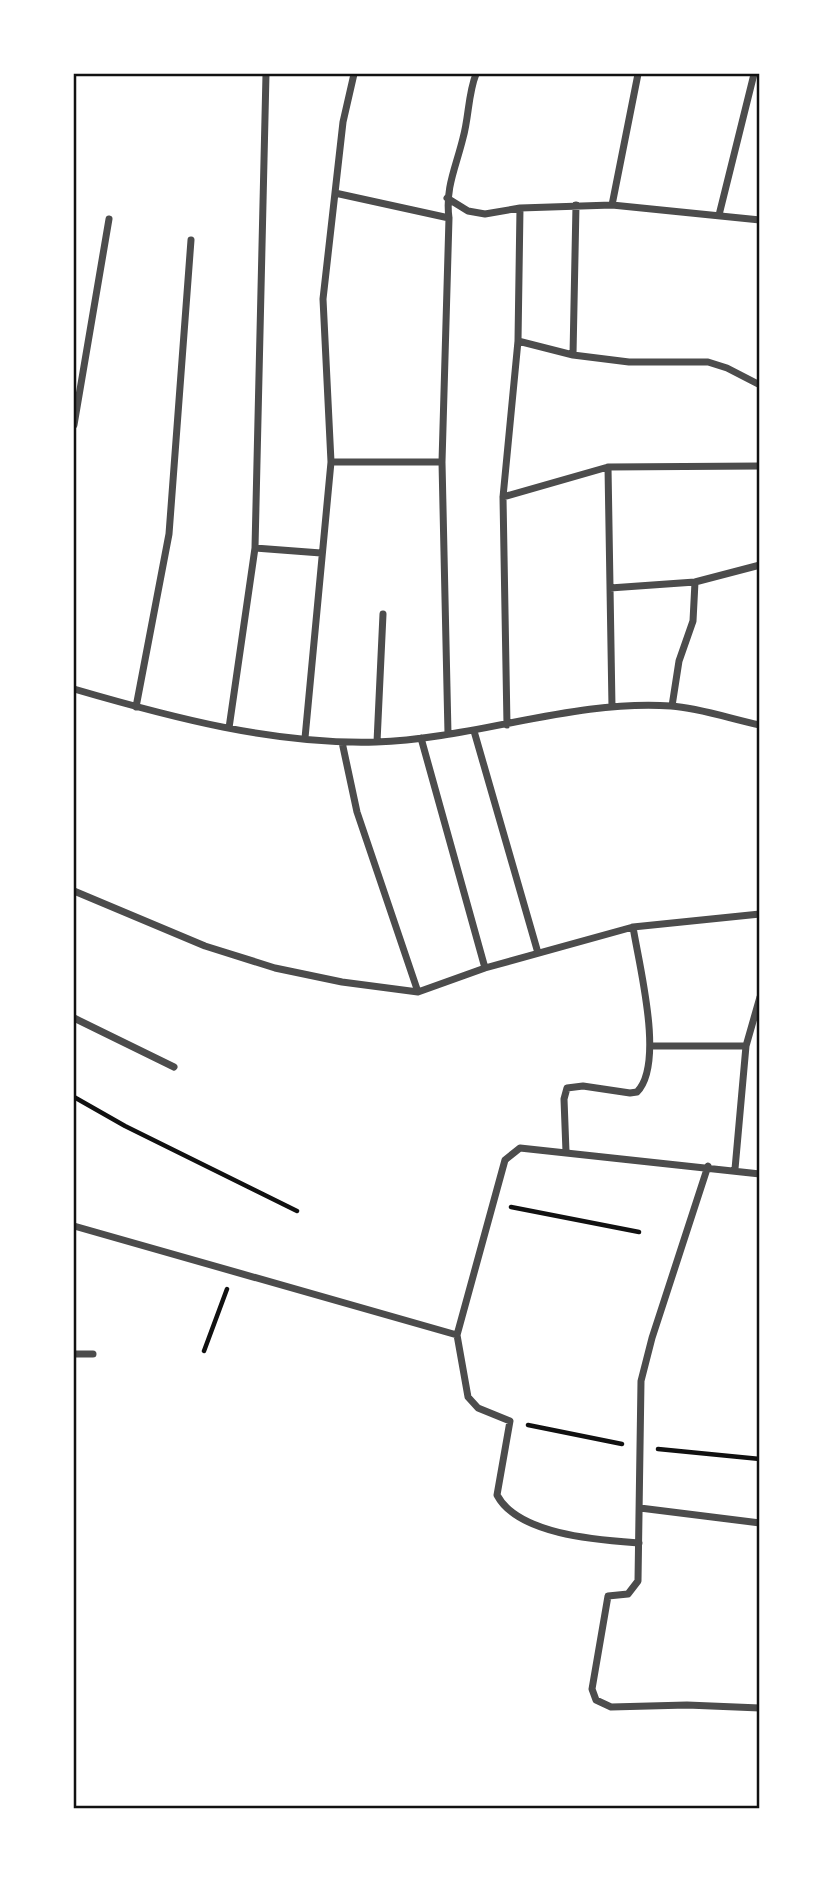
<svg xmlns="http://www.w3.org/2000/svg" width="833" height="1882" font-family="Helvetica,sans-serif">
<rect width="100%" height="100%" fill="#fff"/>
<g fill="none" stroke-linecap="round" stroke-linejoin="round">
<!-- path -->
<path stroke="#111" stroke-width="4.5" d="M74,1097l51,29 172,85
M511,1207l128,25
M204,1351l23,-62
M528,1425l94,19
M658,1449l102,10"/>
<!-- minor -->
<path stroke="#4c4c4c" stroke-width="7" d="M335,193l114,25
M447,198l21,13 17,3 35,-6 92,-3 148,15
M612,205l26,-131
M719,215l35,-141
M518,341l55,14 56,7h79l19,6 33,17
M573,355l3,-150
M74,425l35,-206
M331,462h111
M608,467l4,240
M503,497l105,-30 152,-1
M255,548l66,5
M610,588l85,-6 65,-17
M74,689c96,28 201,56 302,53 97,-3 200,-43 295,-36 29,2 60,13 89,19
M672,706l7,-45 14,-40 2,-39
M136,707l33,-173 22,-294
M507,725l-4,-228 15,-156 2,-133
M229,728l26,-180 11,-474
M474,731l64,222
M448,734l-6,-272 7,-244c-4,-30 7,-51 14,-80 6,-21 5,-44 13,-64
M305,738l26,-276 -8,-163 20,-177 11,-48
M421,738l64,230
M342,742l15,70 61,180
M377,742l6,-128
M74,891l131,55 70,22 67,14 76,10 67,-24 148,-41 127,-13
M74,1018l100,49
M651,1046h95
M566,1152l-2,-53 3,-11 16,-2 47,7 7,-1c28,-28 2,-127 -4,-165
M708,1166l-56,172 -11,43 -3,200 -10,13 -20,2 -16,93 4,11 15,7 76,-2 73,3
M735,1169l11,-123 14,-49
M74,1226l383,109
M74,1354h19
M640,1508l120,15
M639,1543c-40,-3 -121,-8 -142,-48l13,-74 -32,-13 -10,-11 -11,-62 48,-175 15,-12 240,26"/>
</g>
<!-- border -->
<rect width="833" height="1882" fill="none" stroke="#ffffff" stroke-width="150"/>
<rect x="75" y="75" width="683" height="1732" fill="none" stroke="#111" stroke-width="2.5"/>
</svg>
